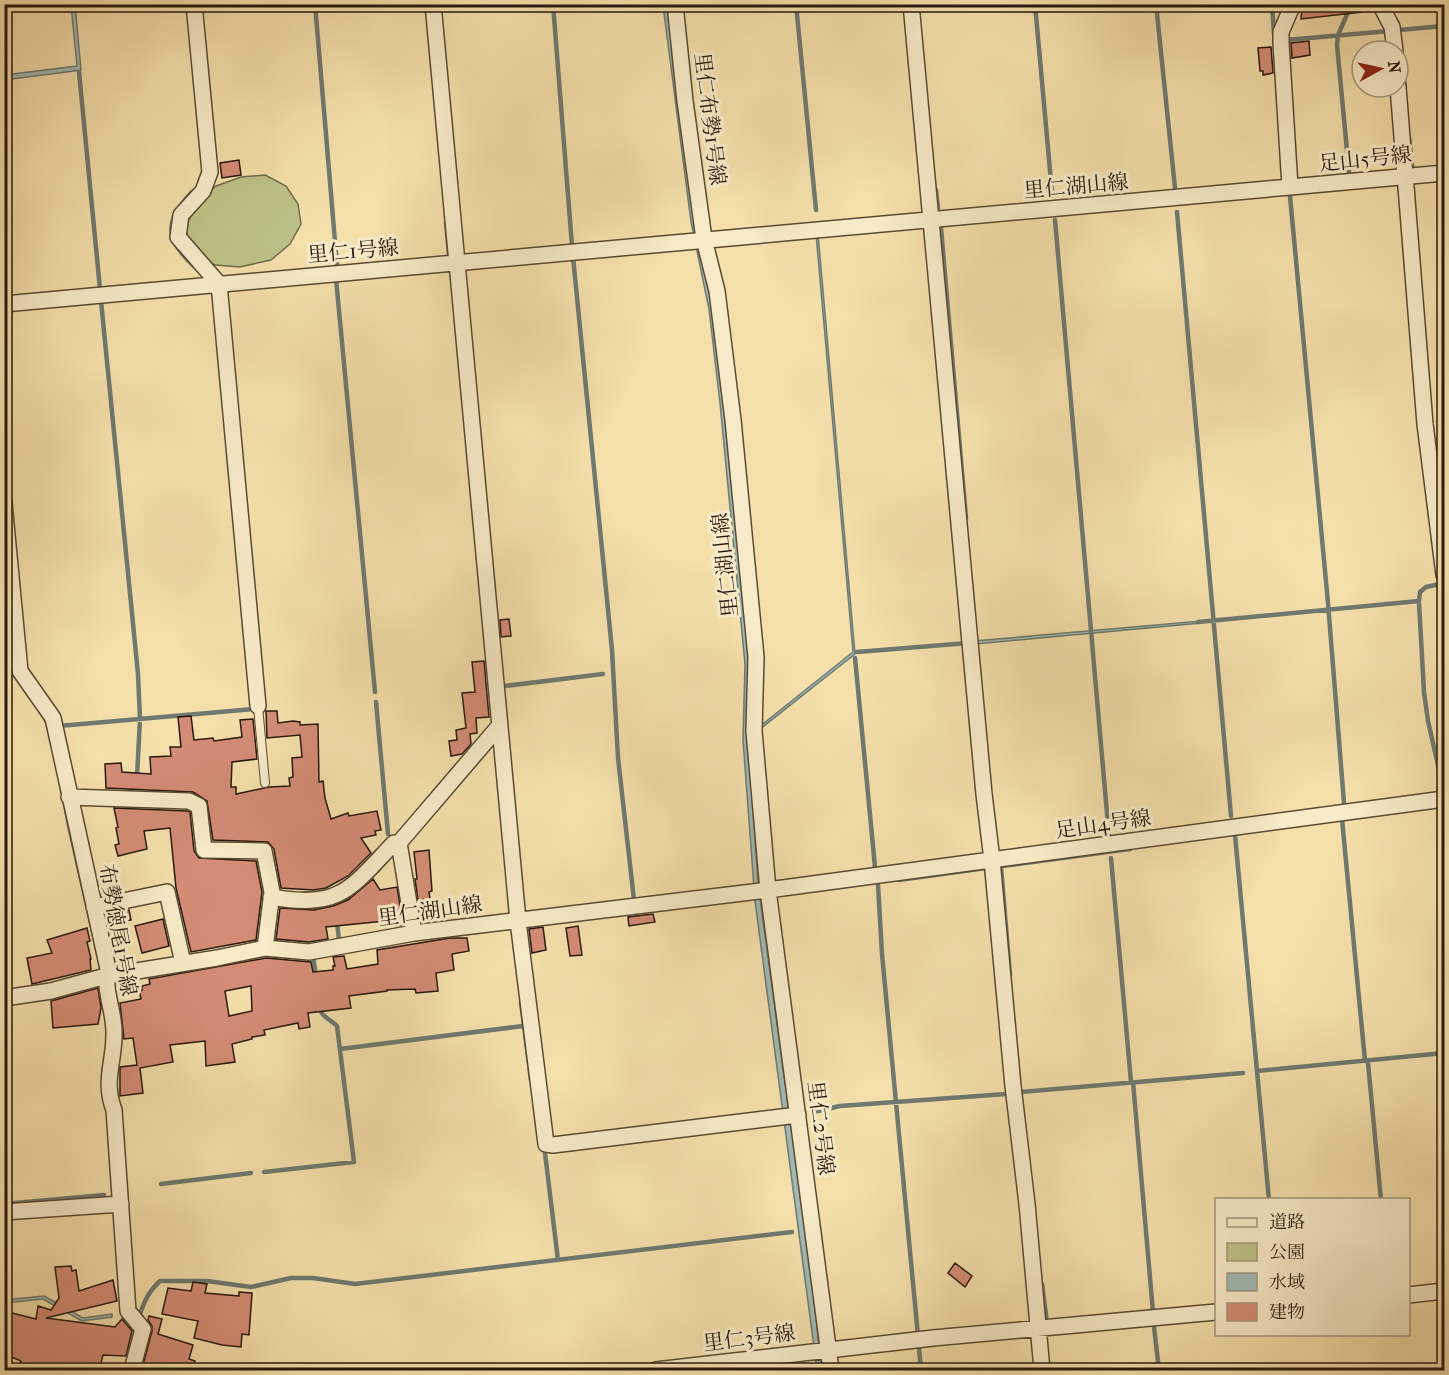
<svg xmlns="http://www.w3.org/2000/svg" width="1449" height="1375" font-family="'IM FELL French Canon','Noto Serif JP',serif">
<rect width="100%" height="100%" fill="#f5e0ac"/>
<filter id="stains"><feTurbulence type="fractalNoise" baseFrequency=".00333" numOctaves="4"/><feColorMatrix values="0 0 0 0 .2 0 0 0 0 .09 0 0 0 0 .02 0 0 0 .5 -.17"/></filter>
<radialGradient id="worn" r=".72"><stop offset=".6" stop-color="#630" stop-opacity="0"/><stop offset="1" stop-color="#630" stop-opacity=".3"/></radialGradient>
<!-- green -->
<path fill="#bec288" stroke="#726d4a" stroke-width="1.5" d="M265,175l21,11 12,18 3,20 -11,20 -19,16 -31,7 -25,-2 -15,-10 -13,-16v-17l17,-26 12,-10 25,-9z"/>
<!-- water -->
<path fill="#a0bab4" stroke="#707970" stroke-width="1.5" d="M71,5h4l6,65 -76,10v-5l72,-9z
M663,5h5l46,309 36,351 -2,73 10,146 53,390 11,96h-5l-62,-469 -12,-161 2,-76 -25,-261 -11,-94 -18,-87z
M816,234h2l37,420 -95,75 -1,-2 94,-75z
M1201,621v2l-225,21 -1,-3z
M17,675l26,36 9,22 50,235 -2,1 -32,-141 -18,-94 -9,-22 -17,-21z
M44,1296l39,22 29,-4v3l-30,4 -39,-22 -38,4v-3z"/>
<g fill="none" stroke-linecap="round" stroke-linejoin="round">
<!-- stream -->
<path stroke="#707970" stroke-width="4.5" d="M315,4l22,261
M553,4l19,242
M796,4l20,206
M1035,4l17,189
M1156,4l19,184
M1272,4l2,30
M1349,10l-11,25 -1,10 12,127
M1399,33v-3l45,-4
M1286,40l103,-9
M1401,50l4,37
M79,72l21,217
M1409,137l3,30
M936,190l2,18
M192,192c-29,30 -27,48 3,75
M1290,196l38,407 16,200
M1177,212l54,604
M1055,220l54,616
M446,222l3,33
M941,228l25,290
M573,257l39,393 6,108 16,142
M336,279l39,413
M101,301l37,373 2,45 -3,58
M1419,603l5,89 4,29 16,71
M1198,622l221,-21 1,-9 6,-5 18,-4
M857,652l111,-9
M855,658l20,209
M505,686l98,-12
M376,702l12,132
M59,726l195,-17
M1340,819h2l23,242
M1235,835l34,365
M1111,858l20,224
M1002,866l128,-17
M1001,867l9,108
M899,880l87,-12
M878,885l4,69 36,382
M338,908l2,-4 11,-10
M337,941l2,-1 -2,-18
M313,955l3,22
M521,1002l10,78
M340,1049l183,-23
M1368,1063l13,137
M1257,1071l187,-18
M1133,1082l20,230
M1021,1092l222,-19
M813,1112l27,-6 166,-12
M545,1153l13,107
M264,1172l90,-10 -17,-136c-7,-7 -16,-9 -18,-20
M161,1184l90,-11
M4,1204l100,-9
M1042,1284l5,39
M139,1317c5,-15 9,-25 21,-36h47l44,6 40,-9h22l42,6 437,-52
M1154,1327l5,43
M919,1348l2,22"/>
</g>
<!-- building -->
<path fill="#d48c76" stroke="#27180b" stroke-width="1.5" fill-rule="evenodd" d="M1309,4h52l1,8 -61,7 1,-14z
M1309,41l1,14 -18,3 -1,-15z
M1271,47l2,26 -10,2v-4h-3l-2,-23z
M239,160l2,15 -19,3 -2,-15z
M509,619l2,17 -10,1 -1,-17z
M484,661l5,56 -13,1 1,15 -7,1 1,10 -9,10 -11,2 -2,-15 8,-1 -1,-10 10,-2 -4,-35 13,-1 -3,-30z
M266,711h11l1,12 15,-2 7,1v3l18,-1 1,58 4,-1 2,17 6,21 17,-6 1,3 28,-5 4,19 -6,1 1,4 -15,3 10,15 -23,23 -22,12 -13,2 -32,-2 -7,-39 -6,-7 -55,-2 -6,-39 -14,-9 -87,-4 -1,-24 16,-1 1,9 29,2 -1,-17 21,-1 -1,-9h11l-3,-30 13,-1 3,24 19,-2 1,3 28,-4 -2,-17 13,-1 4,40 -25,3 -1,25h5v7l33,-7 21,-1 -1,-8 4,-1 -1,-19 10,-1 -2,-22 -33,3z
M114,808l73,3 3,1 4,39 5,7 57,3 6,31 -6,48 -65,12 -15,-64 -6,-60 -26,3 3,18 -29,7 -3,-11 4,-1 -3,-16 2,-1z
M429,850l3,41 -3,1 1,7 -12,1 -3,-21h2l-3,-27z
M373,879l7,11 17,-3 6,38 -7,1 -1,-6 -69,7 2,12 -19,3 -33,-3 4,-31 34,2 19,-4 15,-6z
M129,910l2,10 -23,5 -2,-11z
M653,914l2,8 -26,4 -1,-9z
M163,919l6,27 -27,7 -7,-27z
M578,926l4,29 -12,1 -4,-28z
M543,927l3,23 -14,3 -3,-24z
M87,928l3,13 -3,1 4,17h-1l1,11 -59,14 -5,-26 25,-5 -5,-13z
M450,938h17l2,13 -17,3 2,16 -18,3 2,18 -22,2 -1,-4 -28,1v1l-38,5 2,12 -43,5 2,14 -11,2 -1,-6 -34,7 1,5 -13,2v2l-20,5 3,18 -29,4 -1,-25 -35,4 3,17 -33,6 3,25 -23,3v-29l17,-2 -4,-27 -9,1 -4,-36 21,-4 -2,-9h3v-4l8,-2 -1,-5 117,-21 45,4 2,10 20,-2v-4h2l-2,-9 11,-1 3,13 31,-5 -1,-14zM251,986l1,25 -23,5 -4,-25z
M98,988l3,20 -3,16 -45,4 -2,-27z
M955,1263l17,13 -7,11 -17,-14z
M71,1266l1,5 4,-1 3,21 34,-11 4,21 -71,17 69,9 7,-8 10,12 -6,25 -23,-1 -4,16h-82l4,-10 -17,-7v-43l32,8 2,-13 13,4 8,-12 -4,-31z
M193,1282l14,2 -2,9 34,3v-4l13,1 -3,42 -7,-1 -1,13 -19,-2 -28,-7 4,-17 -36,-7 6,-26 23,3z
M149,1316l13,3 -4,15 35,11 -4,14 6,2 -3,10h-16l-17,-5 -1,5 -16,-2 10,-38v-5l-4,-6z"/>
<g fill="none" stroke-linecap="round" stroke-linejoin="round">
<!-- service casing -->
<g stroke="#5a4a33" stroke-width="10">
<path id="service" d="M258,706l7,77"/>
</g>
<!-- minor casing -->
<g stroke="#5a4a33" stroke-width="18">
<path id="minor" d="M194,4l16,168 -7,19 -22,24 -3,22 41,47 39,422
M433,4l85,917 28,223 7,1 245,-30
M911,4l73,790 8,66 21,226 14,118 15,166
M1380,4l12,23 3,24
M1398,87l27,337 19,151
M1290,187l154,-14
M4,304l1286,-117 -9,-144v-11l12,-28
M4,503l16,168 33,47 55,251c-5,22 7,43 6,66 0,28 -11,46 0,75l14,201 15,18 -11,41
M69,797l120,4 10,5 5,44 60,1 8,41 -7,56
M399,843l101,-118
M271,897c70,12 79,-8 123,-54h5l15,90
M94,907l73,-15 16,71
M4,998l47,-7 55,-15 111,-18 48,-10 44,4 105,-19 354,-43 -14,-159 2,-74 -23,-237 -16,-129 -13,-52 -19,-138 -10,-97
M4,1212l117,-8
M1408,1295l36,-4
M656,1370l277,-32 283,-26
M831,1370l-63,-480 676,-91"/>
</g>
<!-- service -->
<use href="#service" stroke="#f8ebc9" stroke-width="8"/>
<!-- minor -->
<use href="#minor" stroke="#f8ebc9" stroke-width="15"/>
</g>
<g text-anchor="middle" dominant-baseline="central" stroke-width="6" stroke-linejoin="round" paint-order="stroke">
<!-- street labels -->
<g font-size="21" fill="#27180b" stroke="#f8ebc9">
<text transform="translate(710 119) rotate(83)">里仁布勢1号線</text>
<text transform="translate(1365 159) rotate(-6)">足山5号線</text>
<text transform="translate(1076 186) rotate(-5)">里仁湖山線</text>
<text transform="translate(353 251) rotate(-5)">里仁1号線</text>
<text transform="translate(725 565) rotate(-96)">里仁湖山線</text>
<text transform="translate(1103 824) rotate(-8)">足山4号線</text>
<text transform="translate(430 911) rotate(-8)">里仁湖山線</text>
<text transform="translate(118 930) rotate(80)">布勢徳尾1号線</text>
<text transform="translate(821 1128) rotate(83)">里仁2号線</text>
<text transform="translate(749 1338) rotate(-7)">里仁3号線</text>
</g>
</g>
<!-- margin -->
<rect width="1449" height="1375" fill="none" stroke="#f5e0ac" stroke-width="24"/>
<rect x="6" y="6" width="1437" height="1363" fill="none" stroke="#27180b" stroke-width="3"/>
<rect x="12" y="12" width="1425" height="1351" fill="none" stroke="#27180b" stroke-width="1.5"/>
<!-- legend -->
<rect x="1215" y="1198" width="195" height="138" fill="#f8ebc9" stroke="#a4977d" stroke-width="1.5"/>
<rect x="1227" y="1218" width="30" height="9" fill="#f8ebc9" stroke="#a4977d" stroke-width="1.5"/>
<text x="1269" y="1228" font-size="18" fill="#27180b">道路</text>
<rect x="1227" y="1243" width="30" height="18" fill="#bec288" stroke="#a4977d" stroke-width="1.5"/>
<text x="1269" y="1258" font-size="18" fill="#27180b">公園</text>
<rect x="1227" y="1273" width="30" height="18" fill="#a0bab4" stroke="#a4977d" stroke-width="1.5"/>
<text x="1269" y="1288" font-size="18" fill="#27180b">水域</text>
<rect x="1227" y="1303" width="30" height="18" fill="#d48c76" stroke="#a4977d" stroke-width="1.5"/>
<text x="1269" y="1318" font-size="18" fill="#27180b">建物</text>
<!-- north arrow -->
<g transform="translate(1380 69) rotate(82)"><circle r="28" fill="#f8ebc9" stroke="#a4977d" stroke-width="1.5"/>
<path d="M0-4.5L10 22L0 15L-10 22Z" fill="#8f2418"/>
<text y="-9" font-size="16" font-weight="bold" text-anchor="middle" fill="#27180b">N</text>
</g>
<rect width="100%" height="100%" filter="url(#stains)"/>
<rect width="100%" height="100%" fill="url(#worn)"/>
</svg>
